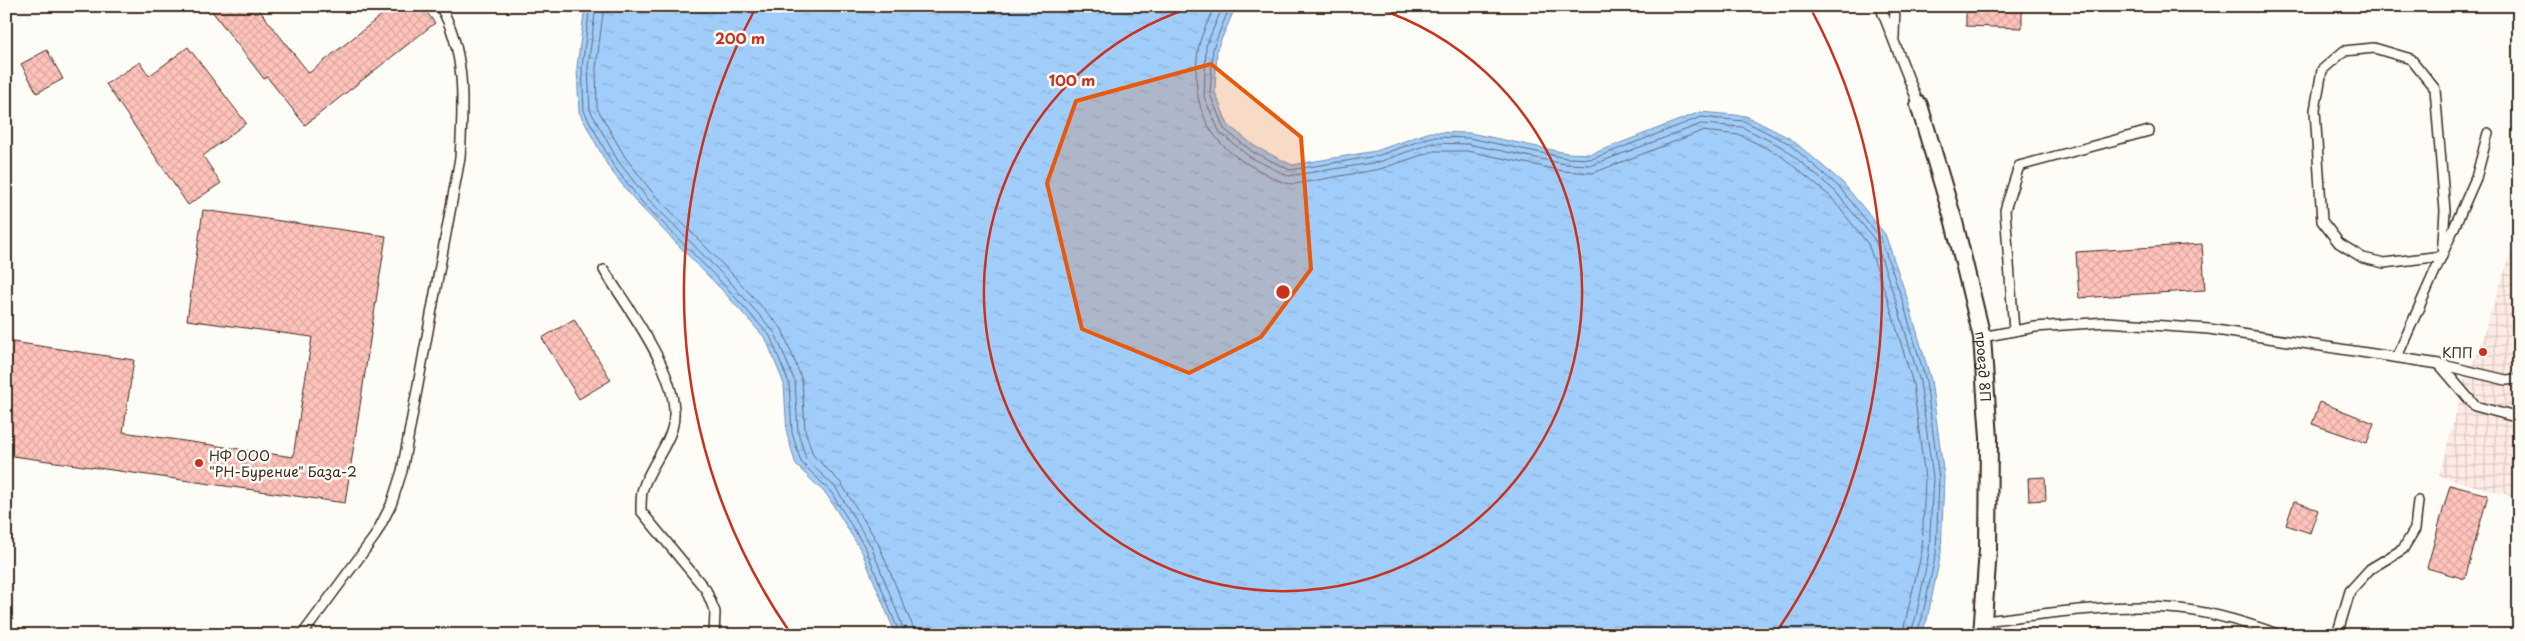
<svg xmlns="http://www.w3.org/2000/svg" width="2525" height="641" font-family="'Playpen Sans',sans-serif">
<defs>
<pattern id="industrial-grid" width="8" height="8" patternUnits="userSpaceOnUse" patternTransform="scale(1.25)"><rect width="8" height="8" fill="#feebe5"/><path d="M0 4h8M4 0v8" fill="none" stroke="#dbcac4"/></pattern>
<pattern id="water-ripples" width="26" height="14" patternUnits="userSpaceOnUse" patternTransform="scale(1.25)"><rect width="26" height="14" fill="#a0cdfa"/><path d="M2 4q2-2 4 0t4 0M15 11q2-2 4 0t4 0" fill="none" stroke="#8bb0d6"/></pattern>
<pattern id="building-cross-hatch" width="8" height="8" patternUnits="userSpaceOnUse" patternTransform="scale(1.25)"><rect width="8" height="8" fill="#ffc3bb"/><path d="M0 0l8 8M0 8l8-8" fill="none" stroke="#dba8a0"/></pattern>
</defs>
<rect width="100%" height="100%" fill="#fdfcf7"/>
<filter id="ink" filterUnits="userSpaceOnUse"><feTurbulence type="fractalNoise" baseFrequency=".02" numOctaves="2"/><feDisplacementMap in="SourceGraphic" scale="10" xChannelSelector="R" yChannelSelector="G"/><feConvolveMatrix kernelMatrix="1 2 1 2 8 2 1 2 1" color-interpolation-filters="sRGB"/></filter>
<g filter="url(#ink)">
<!-- industrial -->
<path fill="url(#industrial-grid)" d="M2519,229v269l-80,-22 26,-97 11,-22z"/>
<!-- water -->
<path fill="url(#water-ripples)" stroke="#788ca2" d="M585,6h651l-19,43 -2,43 13,33 28,22 36,18 84,-14 54,-19 40,1 97,20 25,1 108,-42 46,4 45,23 52,44 42,51 22,64 24,82 13,97 -3,76 -14,67 -7,15h-1024l-34,-83 -35,-57 -31,-30 -9,-31 -3,-50 -18,-45 -44,-49 -84,-86 -29,-36 -30,-56 -2,-45z"/>
<g fill="none" stroke-linecap="round" stroke-linejoin="round">
<!-- shore -->
<path stroke="#636b76" stroke-width="1" d="M590,6l-8,61 2,44 29,54 28,36 84,85 45,50 19,47 3,50 9,29 30,30 35,57 34,86
M596,6l-8,61 2,43 28,51 28,36 84,85 45,51 20,49 3,50 8,27 30,29 35,58 35,89
M604,6l-8,62 1,40 28,49 27,35 83,85 47,52 20,51 3,50 8,25 28,28 37,60 35,84 1,8
M1215,6c-5,12 -13,26 -16,39 -10,53 5,97 54,122 13,6 28,18 42,17l85,-15 54,-18h34l95,20 30,2 109,-42 38,4 40,20 50,41 38,48 21,59 24,81 12,94 -3,73 -20,84
M1223,6l-17,40 -2,51 16,36 30,24 38,19 91,-14 53,-19 36,1 97,20 27,1 109,-41 41,3 42,21 51,43 40,49 21,61 24,81 13,96 -4,74 -13,65 -6,18
M1230,6l-17,42 -3,46 14,35 29,23 37,18 87,-14 54,-19 38,1 97,20 26,1 109,-42 43,4 44,22 51,44 41,50 22,62 24,82 13,97 -3,75 -14,65 -6,17"/>
</g>
<!-- building -->
<path fill="url(#building-cross-hatch)" stroke="#3b2a1e" d="M208,6h48l53,67 84,-67h29l13,17 -130,102 -38,-48 -3,2z
M1966,6h56v22l-56,-2z
M188,47l58,76 -43,33 18,27 -33,22 -82,-121 34,-22 9,14z
M47,50l16,29 -26,14 -16,-29z
M203,210l183,26 -41,267 -339,-48v-114l128,19 -11,72 170,25 19,-120 -125,-17z
M2202,244l3,46 -126,8 -3,-46z
M574,319l37,61 -32,19 -37,-61z
M2320,402l54,21 -7,20 -55,-19z
M2045,477l1,23 -17,1 -1,-23z
M2450,485l38,10 -23,84 -38,-11z
M2294,501l24,9 -8,23 -24,-8z"/>
<g fill="none" stroke-linecap="round" stroke-linejoin="round">
<!-- service casing -->
<g stroke="#3b2a1e" stroke-width="12">
<path id="service" d="M1880,6l39,99
M1894,37l1,-31
M2374,48l37,11 24,30 10,122 -3,45 -58,7 -21,-5 -24,-15 -17,-22 -7,-111 7,-40 22,-19z
M604,270c24,39 82,112 68,159 -6,20 -26,44 -30,63 -1,6 -1,13 -1,19l65,79 9,22 -1,23
M2014,331l-9,-121 14,-44 130,-35
M1982,337l53,-10 72,-5 102,7 230,35 67,16 13,-1
M2397,357l79,-179 12,-45
M2439,364l36,42 44,12
M1984,621c61,-7 122,-17 184,-13 37,2 77,14 112,27
M302,635l73,-99 16,-31 11,-34 58,-313c3,-50 7,-107 -20,-152
M2337,635l13,-44 20,-22 33,-20 12,-20 3,-28"/>
</g>
<!-- minor casing -->
<g stroke="#3b2a1e" stroke-width="20">
<g id="minor">
<path id="s1" d="M1919,105l35,117 28,115 7,101 -1,111 -6,86"/>
</g>
</g>
<!-- service -->
<use href="#service" stroke="#fdfcf7" stroke-width="9"/>
<!-- minor -->
<use href="#minor" stroke="#fdfcf7" stroke-width="16"/>
</g>
</g>
<!-- marked area -->
<path fill="#e8590c" fill-opacity="0.2" stroke="#e8590c" stroke-width="4" stroke-linejoin="round" d="M1211,64l90,73 10,132 -50,68 -72,36 -107,-44 -35,-146 29,-82z"/>
<!-- distance rings -->
<g fill="none" stroke="#c8321e" stroke-width="2.5">
<path d="M1373 7A299 299 0 1 1 1193 7"/>
<path d="M789 631A599 599 0 0 1 754 11M1812 11A599 599 0 0 1 1777 631"/>
</g>
<!-- markers -->
<g fill="#c8321e" stroke="#fdfcf7" stroke-width="2">
<circle cx="2483" cy="352" r="5"/>
<circle cx="199" cy="463" r="5"/>
</g>
<g text-anchor="middle" dominant-baseline="central" stroke-width="5" stroke-linejoin="round" paint-order="stroke">
<!-- poi labels -->
<g font-size="14" fill="#3b2a1e" stroke="#fdfcf7" text-anchor="end">
<text x="2473" y="352">КПП</text>
<text x="209" y="455" text-anchor="start">НФ ООО<tspan x="209" dy="16">"РН-Бурение" База-2</tspan></text>
</g>
<!-- street labels -->
<g font-size="14" fill="#3b2a1e" stroke="#fdfcf7">
<text stroke="none"><textPath href="#s1" startOffset="270">проезд 8П</textPath></text>
</g>
</g>
<circle cx="1283" cy="292" r="8" fill="#c8321e" stroke="#fdfcf7" stroke-width="2.5"/>
<g font-size="15" text-anchor="middle" font-weight="bold" fill="#c8321e" stroke="#fdfcf7" stroke-width="5" stroke-linejoin="round" paint-order="stroke">
<text x="740" y="44">200 m</text>
<text x="1072" y="86">100 m</text>
</g>
<!-- margin -->
<rect width="2525" height="641" fill="none" stroke="#fdfcf7" stroke-width="25"/>
<rect x="12" y="12" width="2500" height="616" fill="none" stroke="#3b2a1e" stroke-width="2" filter="url(#ink)"/>
</svg>
